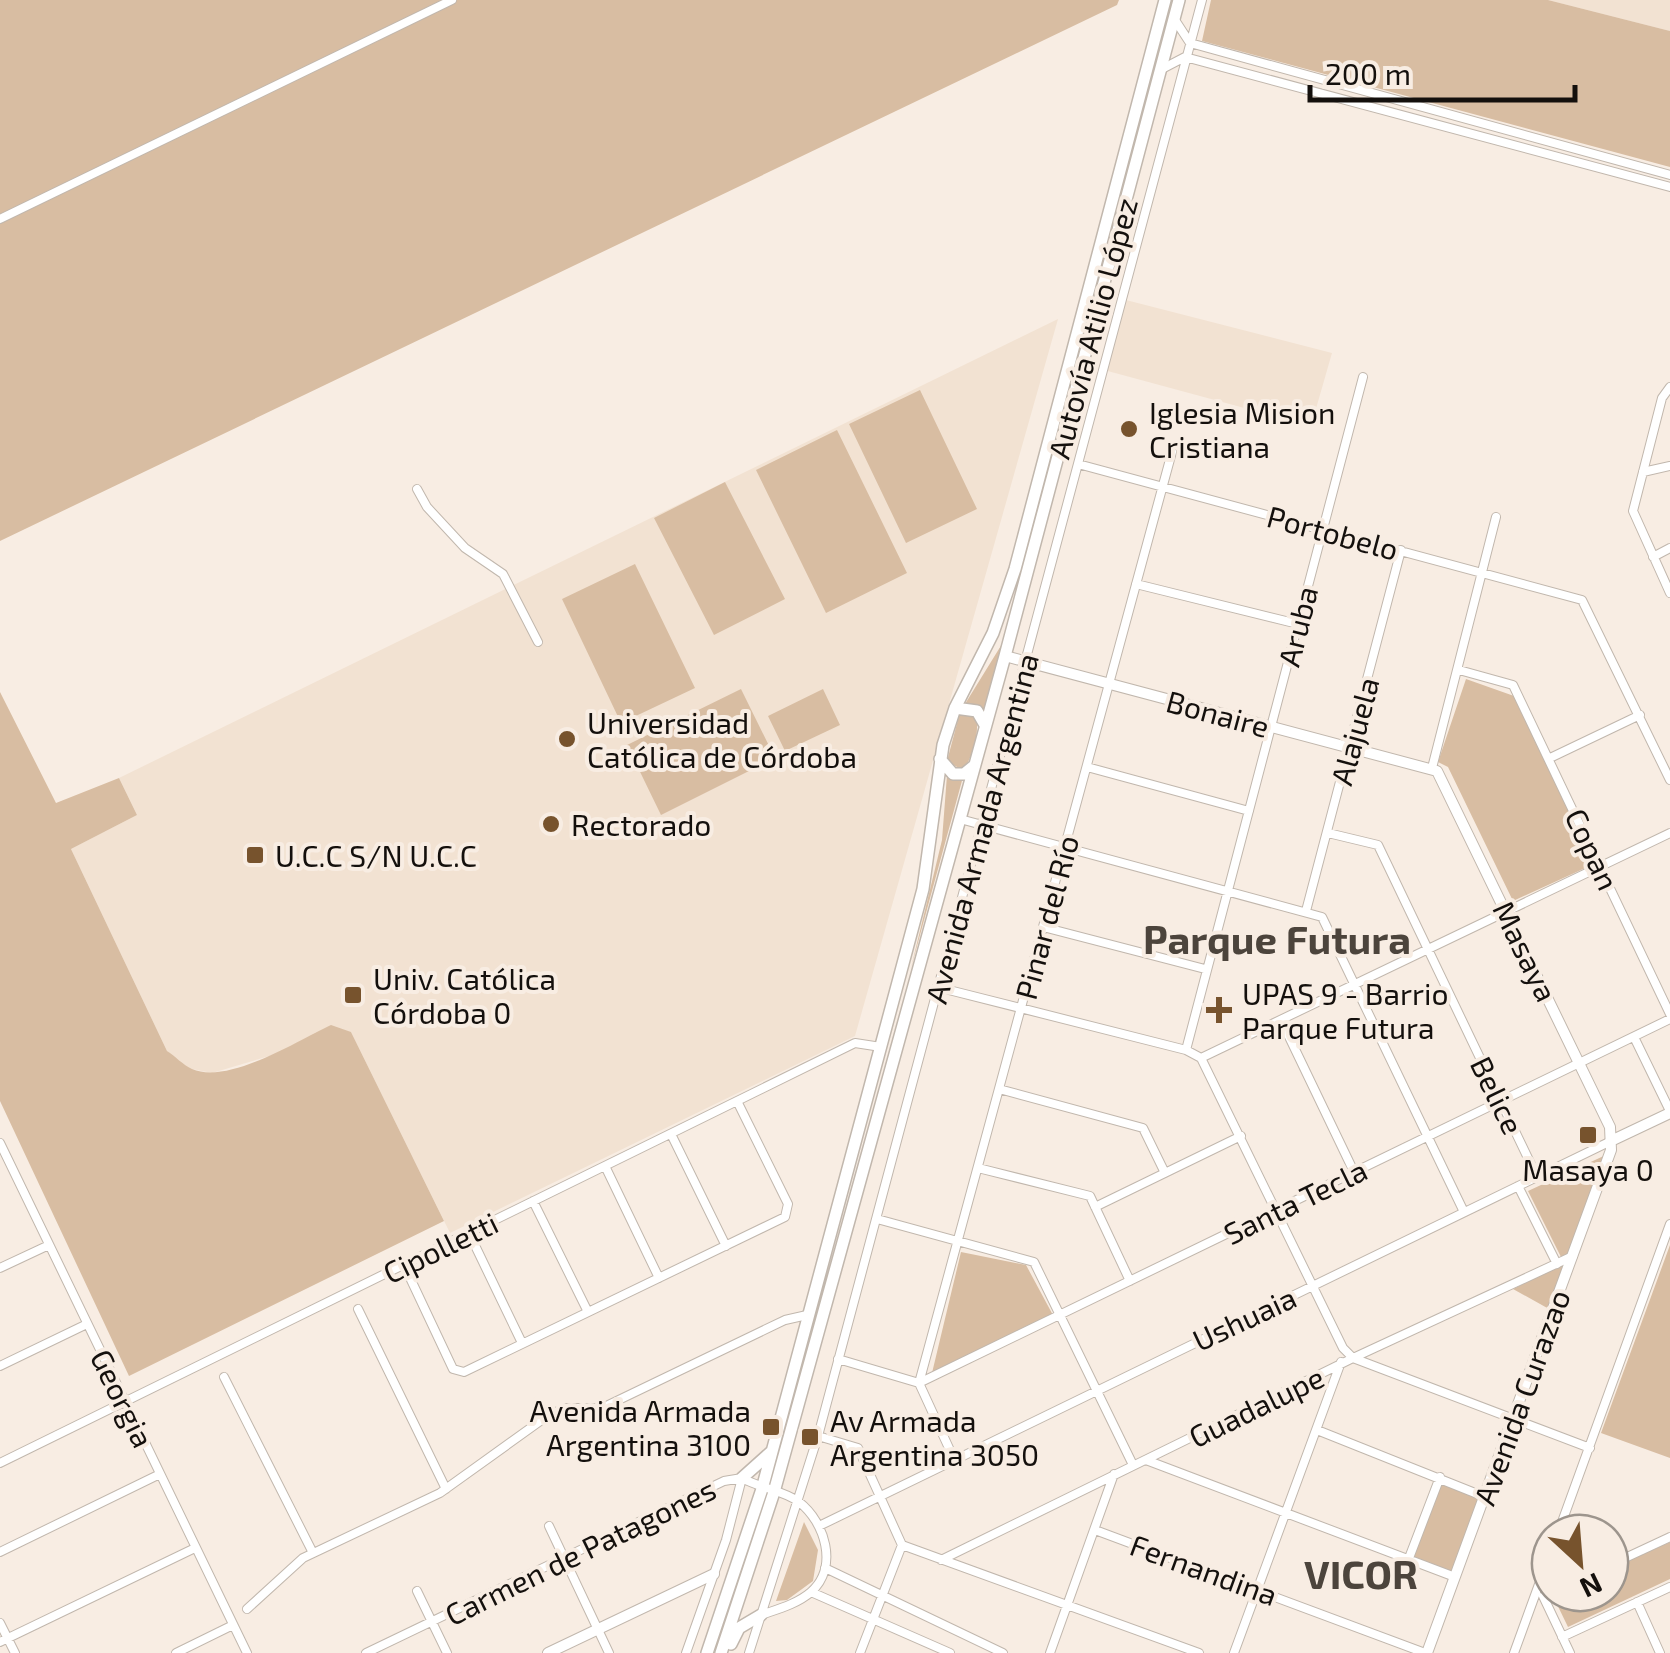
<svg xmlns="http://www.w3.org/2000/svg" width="1670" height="1653" font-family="'Exo 2',sans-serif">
<rect width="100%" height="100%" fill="#f8ede3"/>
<!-- built -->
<path fill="#f2e2d2" d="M1548,0h122v31z
M1122,299l210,54 -21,73 -207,-56z
M1058,319l-203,717 -405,197 -99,-201 -139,41 -25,-5 -20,-17 -96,-202 66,-34 -18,-37z"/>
<!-- green -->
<path fill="#d8bda2" d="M0,0h1119l-2,5 -1117,536z
M1211,0h337l122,31v136l-468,-126z
M920,390l57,119 -71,34 -57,-119z
M837,430l70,143 -81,40 -70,-143z
M725,482l60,117 -71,36 -60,-117z
M635,564l60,124 -74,35 -59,-124z
M1002,644l-17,67 -20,-7z
M1466,679l48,17 80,168 -81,37 -65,-134 -10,-5z
M741,689l34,69 -114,57 -34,-70z
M823,689l17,36 -55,26 -17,-35z
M0,692l56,111 63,-25 18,37 -66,34 96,202c8,5 16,14 25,18 36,16 105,-28 139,-44l20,7 93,189 -315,155 -129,-275z
M965,711l10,3c6,14 -2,46 -13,56l-15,-9 12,-45z
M947,775l16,2 -52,191 31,-128z
M1608,1154l-39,99 -8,4 -33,-66z
M1670,1245v213l-69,-25z
M961,1252l65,13 28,52 -122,56z
M1566,1263l-17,46 -36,-20z
M1441,1481l41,16 -29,77 -42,-16z
M804,1522l14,28 -5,31 -26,19 -11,1z
M1670,1542v37l-102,48 -15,-31 57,-3v-24z"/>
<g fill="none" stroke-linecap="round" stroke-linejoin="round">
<!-- street casing -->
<g stroke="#c1b7ad" stroke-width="10">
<path id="street" d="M1175,20l15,23 480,132
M1160,70l25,-13 485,130
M0,219l452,-219
M1670,387l-8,11 -29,113 37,82
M1078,464l504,136 88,180
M1643,472l27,-6
M417,489l10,18 38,41 38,26 35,68
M1653,557l17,-9
M1136,584l162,40
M1459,670l54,15 157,329
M1550,758l90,-43
M1087,767l162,44
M1432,768l64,-251
M960,819l362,98 142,295
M1328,833l50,12 159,332
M1306,911l95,-361
M1043,927l162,42
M937,987l249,63 15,8 142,290 10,10 237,90
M1281,1020l73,152
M1634,1037l36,74
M1186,1050l177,-673
M1201,1058l469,-225
M999,1089l144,39 22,45
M671,1134l55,112
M0,1143l247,510
M605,1166l54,112
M978,1168l112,28 40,85
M1518,1186l39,78
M533,1201l55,111
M1095,1207l146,-71
M877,1219l157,43 99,203
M469,1233l53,110
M404,1265l49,104 11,3 321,-155 3,-13 -51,-103
M0,1268l49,-23
M358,1309l88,180
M838,1359l81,24
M0,1366l87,-42
M224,1377l89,176
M919,1383l253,-931
M919,1383l751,-364
M919,1383l35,76
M1317,1430l168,67
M818,1436l40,12 44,97 -42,108
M1146,1460l309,117
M0,1463l855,-420 26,4
M742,1478c17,10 41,12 57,24 26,20 40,65 12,90 -14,12 -33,17 -50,23
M549,1526l60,127
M819,1526l792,-385
M1095,1530l330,123
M1558,1533l112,-309
M902,1545l297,108
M0,1552l160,-78
M1409,1558l31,-81
M941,1560l412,-202 220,-102
M1610,1565l60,-28
M825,1568l178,85
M417,1591l30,62
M811,1592l139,61
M1543,1596l27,57
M1637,1602l23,51
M247,1609l56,-51 137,-65 110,-79 17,-6h35l183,-88 22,-5
M0,1623l15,30
M1562,1637l108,-50
M0,1642l195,-94
M176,1653l57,-28
M366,1653l358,-172 18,-3
M686,1653l40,-113 16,-62
M749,1653l69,-217 384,-1436
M1050,1653l64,-179
M1234,1653l107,-291
M1514,1653l36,-99"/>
</g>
<!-- secondary casing -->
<g stroke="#c1b7ad" stroke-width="12">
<path id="secondary" d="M1005,656l432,115 173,356 1,23 -184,503
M1613,1140l57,-27
M548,1653l166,-79"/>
</g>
<!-- primary casing -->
<g stroke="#c1b7ad" stroke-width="14">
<path id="primary" d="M955,708l22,3 8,14
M940,759l13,15h11l11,-9
M742,1478l29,-26
M731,1644l8,-16 22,-13
M707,1653l55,-164 161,-600 20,-144 12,-37 38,-75 22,-64 150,-569
M721,1653l53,-161 231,-836 174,-656"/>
</g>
<!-- street -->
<use href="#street" stroke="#fff" stroke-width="8"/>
<!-- secondary -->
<use href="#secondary" stroke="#fff" stroke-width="10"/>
<!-- primary -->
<use href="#primary" stroke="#fff" stroke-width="11"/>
</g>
<!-- markers -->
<g fill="#77532d" stroke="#f8ede3" stroke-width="4">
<circle cx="1129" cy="429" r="10"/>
<circle cx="567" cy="739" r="10"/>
<circle cx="551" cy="824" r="10"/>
<rect x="245" y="845" width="20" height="20" rx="5"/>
<rect x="343" y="985" width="20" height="20" rx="5"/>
<path d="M1214 995h10v10h10v10h-10v10h-10v-10h-10v-10h10z"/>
<rect x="1578" y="1125" width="20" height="20" rx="5"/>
<rect x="761" y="1417" width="20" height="20" rx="5"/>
<rect x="800" y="1427" width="20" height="20" rx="5"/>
</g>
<g text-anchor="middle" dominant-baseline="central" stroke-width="8" stroke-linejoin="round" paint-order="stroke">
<!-- street labels -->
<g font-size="30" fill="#14100d" stroke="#f8ede3">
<text transform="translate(1092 328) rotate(-75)">Autovía Atilio López</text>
<text transform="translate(1333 532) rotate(15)">Portobelo</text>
<text transform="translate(1297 626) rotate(-76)">Aruba</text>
<text transform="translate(1218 713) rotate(15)">Bonaire</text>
<text transform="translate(1354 731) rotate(-75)">Alajuela</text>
<text transform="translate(981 828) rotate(-75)">Avenida Armada Argentina</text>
<text transform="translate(1593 849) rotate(65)">Copan</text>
<text transform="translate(1046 917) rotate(-75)">Pinar del Río</text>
<text transform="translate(1526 951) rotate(64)">Masaya</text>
<text transform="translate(1498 1095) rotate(64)">Belice</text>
<text transform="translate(1295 1201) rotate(-26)">Santa Tecla</text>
<text transform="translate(440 1247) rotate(-26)">Cipolletti</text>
<text transform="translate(1244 1318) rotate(-25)">Ushuaia</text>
<text transform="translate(1521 1397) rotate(-70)">Avenida Curazao</text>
<text transform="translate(123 1398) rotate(64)">Georgia</text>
<text transform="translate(1256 1406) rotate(-26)">Guadalupe</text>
<text transform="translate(580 1551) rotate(-26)">Carmen de Patagones</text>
<text transform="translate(1204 1569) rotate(20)">Fernandina</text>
</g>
<!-- poi labels -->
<g font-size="30" fill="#14100d" stroke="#f8ede3" text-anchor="start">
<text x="1149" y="412">Iglesia Mision<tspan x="1149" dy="34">Cristiana</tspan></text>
<text x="587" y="722">Universidad<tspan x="587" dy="34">Católica de Córdoba</tspan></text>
<text x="571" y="824">Rectorado</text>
<text x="275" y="855">U.C.C S/N U.C.C</text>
<text x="373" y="978">Univ. Católica<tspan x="373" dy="34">Córdoba 0</tspan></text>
<text x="1242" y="993">UPAS 9 - Barrio<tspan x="1242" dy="34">Parque Futura</tspan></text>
<text x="1588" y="1169" text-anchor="middle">Masaya 0</text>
<text x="751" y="1410" text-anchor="end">Avenida Armada<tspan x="751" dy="34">Argentina 3100</tspan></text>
<text x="830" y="1420">Av Armada<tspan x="830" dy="34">Argentina 3050</tspan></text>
</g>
<!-- district labels -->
<g font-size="40" font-weight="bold" fill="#4c443c" stroke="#f8ede3">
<text x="1277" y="938">Parque Futura</text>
<text x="1361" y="1573">VICOR</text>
</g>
</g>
<!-- north arrow -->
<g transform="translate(1580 1563) rotate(154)"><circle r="48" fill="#f8ede3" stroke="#9d958d" stroke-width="2.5"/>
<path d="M0-8L18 38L0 25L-18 38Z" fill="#77532d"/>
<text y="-15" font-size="28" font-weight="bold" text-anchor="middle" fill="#14100d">N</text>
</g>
<!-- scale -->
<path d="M1310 85v15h265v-15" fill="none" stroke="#14100d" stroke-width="5"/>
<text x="1325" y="85" font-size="30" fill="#14100d" stroke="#f8ede3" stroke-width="8" paint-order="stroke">200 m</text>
</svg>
